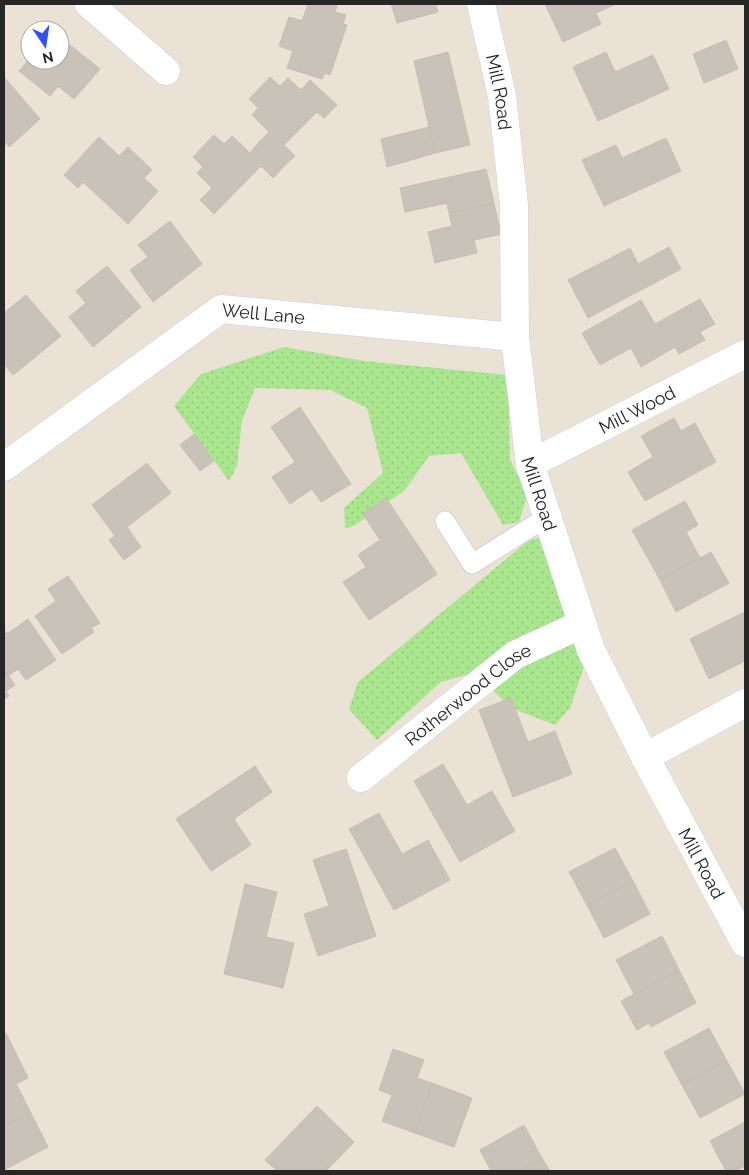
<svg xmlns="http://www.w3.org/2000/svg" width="749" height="1175" font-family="Raleway,sans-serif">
<defs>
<pattern id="grass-dots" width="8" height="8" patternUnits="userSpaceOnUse" patternTransform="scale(1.25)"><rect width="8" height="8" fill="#a9e68e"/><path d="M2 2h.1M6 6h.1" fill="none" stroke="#91c57a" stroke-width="1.8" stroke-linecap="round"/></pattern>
</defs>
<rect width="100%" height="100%" fill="#ebe2d6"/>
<!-- grass -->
<path fill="url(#grass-dots)" d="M284,347l80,14 144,14 2,84 17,37 -8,26 -16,3 -42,-72 -32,3 -24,34 -51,36 -9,2 -1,-20 39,-35 -16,-65 -37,-18 -75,-2 -13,33 -5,45 -8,15 -55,-75 27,-32z
M544,537l44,118 -18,53 -15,17 -46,-18 -33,-35 -35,10 -64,58 -28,-31 9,-27 171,-142z"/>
<!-- building -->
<path fill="#c8c2b9" stroke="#c6bfb0" d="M308,4h22l7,2 -2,6 11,3 -3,9 4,1 -17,50 -5,-2 -3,6 -35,-11 6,-17 -14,-5 10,-29 13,4z
M391,4h44l3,8 -41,11z
M545,4h71l-20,9 5,11 -38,18z
M60,37l40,32 -26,30 -16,-13 -8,10 -31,-25 11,-13v2h30z
M726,40l12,29 -34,14 -11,-29z
M448,52l22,93 -35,8 -21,-92z
M606,52l9,20 38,-17 16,34 -71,32 -25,-54z
M4,77l36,42 -31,28 -5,-7z
M270,77l10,9 8,-8 13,12 9,-10 27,25 -13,13 -7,-6 -33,33 11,11 -10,9 -26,-23 10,-10 -17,-17 6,-7 -9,-9z
M429,127l6,26 -48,14 -6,-28z
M214,135l10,9 8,-8 18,17 9,-11 26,23 -12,13 -12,-12 -47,48 -14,-14 12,-12 -15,-15 6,-6 -10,-10z
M99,137l20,19 9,-9 24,23 -8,8 14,13 -30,33 -45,-42 -5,6 -14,-13z
M666,138l15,33 -77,35 -22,-46 34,-15 6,13z
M486,169l8,34 -45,10 -2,-10 -42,9 -5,-24z
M494,203l7,31 -27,6 3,13 -42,10 -7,-31 24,-6 -3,-13z
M170,221l32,43 -49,38 -23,-32 18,-13 -10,-12z
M669,247l12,22 -93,49 -20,-38 62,-32 8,16z
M107,266l34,41 -48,40 -24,-30 17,-14 -10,-12z
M26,295l35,41 -48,39 -9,-11v-32l2,-1 -2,-2v-16z
M700,299l15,25 -15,8 5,8 -26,14 -4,-7 -34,20 -10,-19 -31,17 -18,-32 59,-33 14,24z
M300,407l51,77 -30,18 -9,-13 -22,15 -18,-27 23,-15 -24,-35z
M674,418l7,13 14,-8 21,39 -71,39 -17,-29 25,-15 -12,-21z
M194,434l20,27 -14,10 -20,-26z
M147,463l24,30 -44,34 14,20 -17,13 -15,-20 6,-4 -23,-31z
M386,498l51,76 -68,46 -26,-38 23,-15 -8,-12 22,-15 -17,-26z
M685,501l13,24 -12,7 14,26 -40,22 -28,-50z
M711,552l18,31 -53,29 -16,-32z
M68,576l32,47 -9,5 3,4 -32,22 -27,-38 21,-15 -8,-12z
M745,612v49l-36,18 -19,-40z
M28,619l28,41 -30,20 -8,-11 -10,7 -4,-7v-40l3,5z
M4,669l11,16 -9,6 3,5 -5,3z
M511,698l17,44 27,-11 17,43 -59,23 -34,-87z
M443,764l24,41 25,-14 23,40 -55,31 -46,-81z
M255,766l17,26 -38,27 17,26 -40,26 -35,-52z
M379,813l23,41 26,-14 22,40 -56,30 -45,-81z
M615,848l18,33 -46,24 -18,-33z
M346,849l30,87 -58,20 -14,-42 25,-8 -16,-46z
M633,881l17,33 -46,24 -17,-33z
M245,884l32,8 -11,45 28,6 -11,45 -59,-14z
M662,936l17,34 -45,24 -18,-34z
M679,970l17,33 -45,24 -2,-4 -12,7 -16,-29z
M709,1028l18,33 -45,24 -18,-33z
M6,1033l22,45 -12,6 15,29 -27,14v-93z
M393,1049l31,11 -7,18 15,5 -17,50 -33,-12 10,-26 -13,-5z
M727,1061l18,33 -45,24 -18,-33z
M432,1083l40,15 -18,49 -39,-14z
M317,1106l37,36 -26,27 -37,-36z
M31,1113l17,34 -44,23v-43z
M745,1122v44l-9,5h-10l-16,-30z
M524,1125l18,33 -24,13h-27l-11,-21z
M291,1133l37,36 -2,2h-49l-12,-11z
M542,1158l8,13h-32z"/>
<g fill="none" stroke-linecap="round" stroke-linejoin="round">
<!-- lane casing -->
<g stroke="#cccfe1" stroke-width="21">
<path id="lane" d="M445,521l27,43 75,-47"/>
</g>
<!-- street casing -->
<g stroke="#cccfe1" stroke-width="29">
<g id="street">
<path d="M89,4l77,67"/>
<path id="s1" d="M481,4l21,92 12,109 1,132 15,127 61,186 54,107 100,186"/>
<path id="s2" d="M530,464l215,-110"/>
<path id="s3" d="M4,467l217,-158 294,28"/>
<path d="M645,757l100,-54"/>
<path id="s4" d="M361,778l154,-123 67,-31"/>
</g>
</g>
<!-- lane -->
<use href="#lane" stroke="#fff" stroke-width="19"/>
<!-- street -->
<use href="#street" stroke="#fff" stroke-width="28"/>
</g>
<g text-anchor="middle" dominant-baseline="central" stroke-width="4" stroke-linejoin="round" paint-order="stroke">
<!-- street labels -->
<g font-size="18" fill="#262626" stroke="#fff">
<text stroke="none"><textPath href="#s1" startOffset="90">Mill Road</textPath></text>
<text stroke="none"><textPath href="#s3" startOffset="311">Well Lane</textPath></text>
<text stroke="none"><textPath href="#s2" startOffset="120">Mill Wood</textPath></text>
<text stroke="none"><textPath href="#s1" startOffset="495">Mill Road</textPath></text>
<text stroke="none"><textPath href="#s4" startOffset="136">Rotherwood Close</textPath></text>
<text stroke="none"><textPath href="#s1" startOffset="900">Mill Road</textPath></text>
</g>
</g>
<!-- border -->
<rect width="749" height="1175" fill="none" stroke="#262626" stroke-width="10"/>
<!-- north arrow -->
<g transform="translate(45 45) rotate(167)"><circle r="24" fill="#ffffff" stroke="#a8a8a8"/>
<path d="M0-4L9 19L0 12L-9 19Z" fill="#2f50ff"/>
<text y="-8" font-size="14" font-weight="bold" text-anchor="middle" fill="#262626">N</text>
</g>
</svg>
